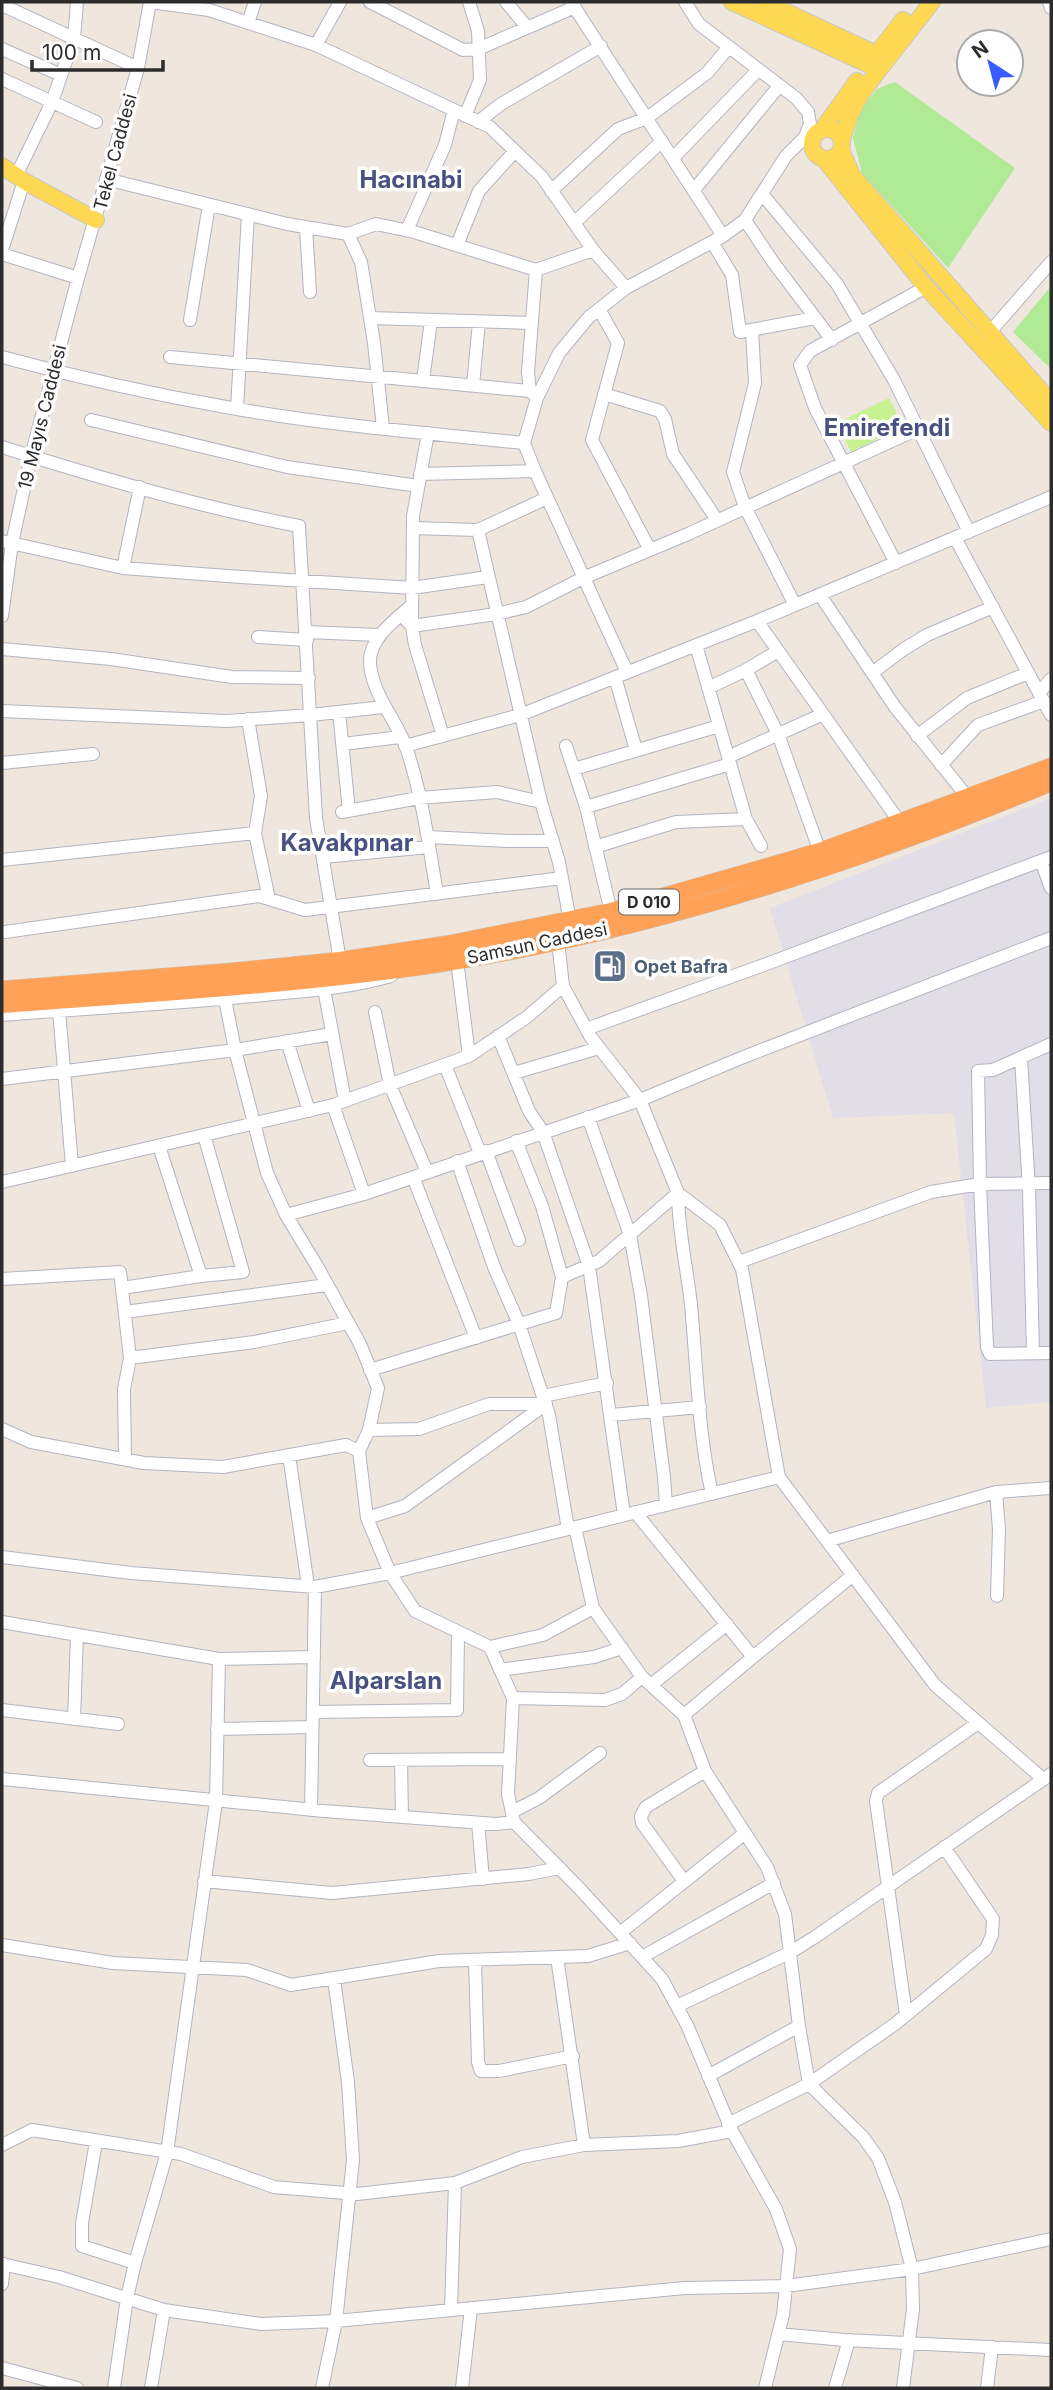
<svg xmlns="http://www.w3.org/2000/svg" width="1053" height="2390" font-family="Inter,sans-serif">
<rect width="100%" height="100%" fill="#efe7dd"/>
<!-- industrial -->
<path fill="#e1dee7" d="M1051,798v604l-65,6 -32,-295 -121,5 -63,-210z"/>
<!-- green -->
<path fill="#b1ea95" d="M895,82l120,86 -67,100 -86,-95 -9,-35 7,-27 17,-22z
M1051,286v83l-38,-37z"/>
<!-- pitch -->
<path fill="#c8f290" d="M889,398l14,28 -52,26 -14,-29z"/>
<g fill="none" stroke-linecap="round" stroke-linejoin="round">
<!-- minor casing -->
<g stroke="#b1b4c1" stroke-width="14">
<path id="minor" d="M151,2l58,8 107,35 174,82 52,50 51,73 33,38
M370,2l93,48 15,-1 97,-42
M506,2l21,25
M571,2l152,234
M1049,2l2,6
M2,5l136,63
M248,23l7,-21
M316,45l24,-43
M2,49l59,26
M2,79l94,43
M465,116l15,-36 -2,-49 -9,-29
M478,122l23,-18 100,-58
M673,158l85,-88
M16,176l36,-74 22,-64 3,-36
M106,179l181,45 61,10 28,-10 38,8 122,38 57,-20
M694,190l85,-104
M551,191l67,-62 29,-11 60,-45 22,-26
M762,194l75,90 57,96 75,152
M745,220l28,42 59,78
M574,223l88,-82
M306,227l4,65
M407,230l38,-85 9,-35
M348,234l13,28 13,81 9,85
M712,242l20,33 8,57 75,-14
M457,245l22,-54 36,-40
M2,250l22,-69
M2,254l76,24
M599,309l19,34 -26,97 58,110
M370,318l162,5
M190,320l19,-115
M752,330l3,53 -22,89 12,35 50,98
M989,333l62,-71
M2,357c74,20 149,37 224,50 99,18 199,26 298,36
M170,357l360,34 7,7
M423,380l8,-59
M473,385l6,-63
M530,391l-2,-19 8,-102
M604,394l56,17 5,8 8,35 44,66
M237,409l11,-195
M91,420l196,47 131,19
M428,433l-15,83 -1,110 84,-12 30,-7 57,-29 105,-44 230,-105
M2,447c97,31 197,60 297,79l17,292 24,143
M420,474l115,-3
M413,528l65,2 69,-32
M478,530l63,272 18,60 11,59
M955,538l96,177
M2,541l121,27 104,8 185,12 76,-11
M896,563l-81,-155 -15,-43 10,-14 116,-64
M123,568l17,-81
M820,595l75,112 74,92
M412,605c-17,15 -44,34 -42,59 3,32 26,55 36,83 16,47 23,99 31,147
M2,616l10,-73 19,-86 47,-179 60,-210 12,-66
M406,620l6,6 3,19 28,91
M757,621l144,203
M307,632l71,3
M258,637l49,3
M696,645l50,174 15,27
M2,649l109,10 121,18 77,1
M746,670l32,64 42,118
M627,672l-92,-201 -11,-28 13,-45 22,-45 30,-36 37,-29 97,-52 22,-16 41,-64 19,-19 5,-13 -2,-12 -12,-14 -97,-74 -14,-22
M872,673l32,-24 23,-14 66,-28
M615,677l21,73
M708,688l38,-18 32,-19
M1039,693l12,-14
M2,711l225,10 84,-6 72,-8
M339,712l10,99
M248,719l13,77 -6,37 14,66
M917,736l50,-38 61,-25
M343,744l57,-7
M405,746l115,-31 237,-94 294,-124
M566,746l20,61 25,105
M728,757l95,-43
M2,763l91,-9
M941,765l37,-40 66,-24
M574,769l145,-43
M586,807l144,-43
M342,812l77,-14 78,-6 44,10
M428,837l80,4h45
M595,847l81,-25 70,-3
M323,857l106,-10
M2,860l253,-27
M1041,861l10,27
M5,932l254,-36 46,14 257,-32
M558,941l5,45 27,50 50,64 38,93 42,32 22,44 37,208 156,208 108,94
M457,960l12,96
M324,989l21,112
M225,999l10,51 32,123 19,42 31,51 43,78 18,44 -9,42 -10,21 8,67 23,55 25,38 75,36 23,51 -5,96 6,28 65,66 83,91 25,46 45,106 44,78 14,40 -7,66 -18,73
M59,1010l13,156
M375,1012l15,73 37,87
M2,1015c87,-7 175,-11 262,-20 43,-4 86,-7 127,-19
M586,1029l175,-63 290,-109
M498,1036l31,75 14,21 46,134 35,249
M287,1041l22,70
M1051,1044l-58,26 -15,1 2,113 7,163 3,7 61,-1
M1021,1058l8,131 4,164
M445,1065l35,88
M514,1073l85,-25
M2,1079l233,-29 97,-16
M333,1105l31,89
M588,1117l42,118 11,61 23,181 2,28
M486,1151l33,89
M457,1161l37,106 25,57 30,91 19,114
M413,1177l63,161
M2,1182l331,-77 136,-49 58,-39 36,-31
M678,1193c0,38 9,74 13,112 6,63 7,127 21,189
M286,1215l78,-21 276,-94 106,-44 305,-118
M739,1262l192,-70 49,-8 71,-1
M201,1276l42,-4 -39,-137
M562,1277l37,-16 79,-68
M2,1279l118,-7 10,86 124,-16 94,-19
M122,1288l79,-12 -42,-130
M125,1312l202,-27
M370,1370l186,-57 6,-36 -20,-71 -26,-65
M543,1396l64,-13
M611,1415l89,-8
M2,1429l29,13 113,21 79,4 123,-22 13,6
M369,1430l50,-1 70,-25h56
M289,1455l19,131
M125,1459l-1,-70 6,-31
M996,1492l3,37 -2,67
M635,1512l118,145 -69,58
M367,1518l38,-12 141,-102
M575,1527l18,81 49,69 42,38 21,56 40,62 -125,100
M827,1541l169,-49 55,-4
M2,1557l129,16 184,14 75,-14 389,-96
M2,1622l217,37 95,-2
M490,1647l53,-12 50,-27
M753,1657l100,-82
M500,1670l94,-13 28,-9
M651,1685l76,-61
M513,1698l92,2 17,-6 20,-17
M2,1710l116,14
M313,1712l144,-2 1,-78
M74,1719l3,-84
M217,1729l95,-2
M370,1760l139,-1
M401,1760l1,57
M2,1779l322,32 172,13 18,-2
M311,1810l4,-223
M512,1812l27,-14 61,-45
M478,1823l5,56
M745,1833l22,34 18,47 14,112 10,58 54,53 15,21 17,44 17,67 1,40 -10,79
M204,1881l128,12 197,-19 30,-6
M684,1881l-42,-58 -1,-7 5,-9 59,-36
M2,1945l111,18 134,7 44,15 148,-24 149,-5 42,-13
M557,1957l27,188
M642,1957l132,-74
M475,1960l3,102 3,9h18l74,-15
M677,2006l114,-54 24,-15 236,-163
M906,2015l-30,-214 2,-8 100,-70
M708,2076l91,-50
M728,2124l81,-40 86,-60 91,-75 6,-14 1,-16 -49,-72
M96,2142l-14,81v23l53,17 -8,35 -13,90
M2,2145l30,-15 149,24 93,33 83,7 98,-11 67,-26 62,-12 94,-4 54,-10
M135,2263l32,-110 49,-352 3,-142
M2,2264l57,13 105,33 97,14 75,-3 349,-33 101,-2 126,-17 139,-30
M2,2284l2,-20
M451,2310l4,-127
M778,2334l67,6 206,10
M2,2368l75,20
M151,2388l13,-78
M322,2388l14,-67 17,-161 -5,-78 -14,-103
M462,2388l9,-80
M835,2388l14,-48
M987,2388l5,-41"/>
</g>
<!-- major casing -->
<g stroke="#c8c8c8" stroke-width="18">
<path id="major" d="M732,2l142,65 8,-1 50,-64
M765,2l111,52 6,12c-21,27 -31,40 -40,74
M872,60l31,-40
M812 144a15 15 0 1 1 30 0a15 15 0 1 1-30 0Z
M822,130l35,-49
M841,150l11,25 199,227
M824,159l102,128 125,136
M2,166l22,15 72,39"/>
</g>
<!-- highway casing -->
<g stroke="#c8c8c8" stroke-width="19">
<path id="highway" d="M2,990l229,-18 109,-11 106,-16 165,-33 209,-60 231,-85
M2,1004c144,-11 288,-19 432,-40 211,-32 420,-100 617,-182"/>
</g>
<!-- minor -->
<use href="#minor" stroke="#fff" stroke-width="12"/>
<!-- major -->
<use href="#major" stroke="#fed853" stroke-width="16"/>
<!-- highway -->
<use href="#highway" stroke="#ffa258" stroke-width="18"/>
</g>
<!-- icons -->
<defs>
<g id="fuel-square" transform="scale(1.75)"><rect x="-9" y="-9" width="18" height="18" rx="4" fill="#5c6f8a" stroke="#fff"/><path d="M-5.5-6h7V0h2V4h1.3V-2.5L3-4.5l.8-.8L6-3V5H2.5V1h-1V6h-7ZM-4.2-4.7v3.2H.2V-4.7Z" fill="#fff"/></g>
</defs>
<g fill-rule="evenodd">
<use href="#fuel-square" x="610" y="966"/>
</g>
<g text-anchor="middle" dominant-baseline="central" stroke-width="7" stroke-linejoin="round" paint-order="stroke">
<!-- shield labels -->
<rect fill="#fff" stroke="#6b6b6b" stroke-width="2" x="619" y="889.5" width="60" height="25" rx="5"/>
<g font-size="16" font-weight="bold" fill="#2c2c2c">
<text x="649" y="902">D 010</text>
</g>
<!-- street labels -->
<g font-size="18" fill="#2c2c2c" stroke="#fff">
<text transform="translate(115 152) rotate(-75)">Tekel Caddesi</text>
<text transform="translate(42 417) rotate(-76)">19 Mayıs Caddesi</text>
<text transform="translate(537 943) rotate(-12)">Samsun Caddesi</text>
</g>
<!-- service labels -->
<g font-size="18" font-weight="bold" fill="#4e5e75" stroke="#fff" text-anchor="start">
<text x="634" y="966">Opet Bafra</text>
</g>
<!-- district labels -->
<g font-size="24" font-weight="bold" fill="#475182" stroke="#fff">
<text x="411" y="179">Hacınabi</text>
<text x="887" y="427">Emirefendi</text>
<text x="347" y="842">Kavakpınar</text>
<text x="386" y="1680">Alparslan</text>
</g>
</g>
<!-- border -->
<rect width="1053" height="2390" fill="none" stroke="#2c2c2c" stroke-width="7"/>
<!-- north arrow -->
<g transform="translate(990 63) rotate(324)"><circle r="33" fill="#ffffff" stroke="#ababab" stroke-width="2"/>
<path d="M0-5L12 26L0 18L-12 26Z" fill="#3a5dff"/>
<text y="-10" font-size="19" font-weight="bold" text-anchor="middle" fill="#2c2c2c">N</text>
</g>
<!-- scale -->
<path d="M32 60v10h131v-10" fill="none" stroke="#2c2c2c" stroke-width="3.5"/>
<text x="42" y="60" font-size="21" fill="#2c2c2c" stroke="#ffffff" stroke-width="5" paint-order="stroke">100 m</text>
</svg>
